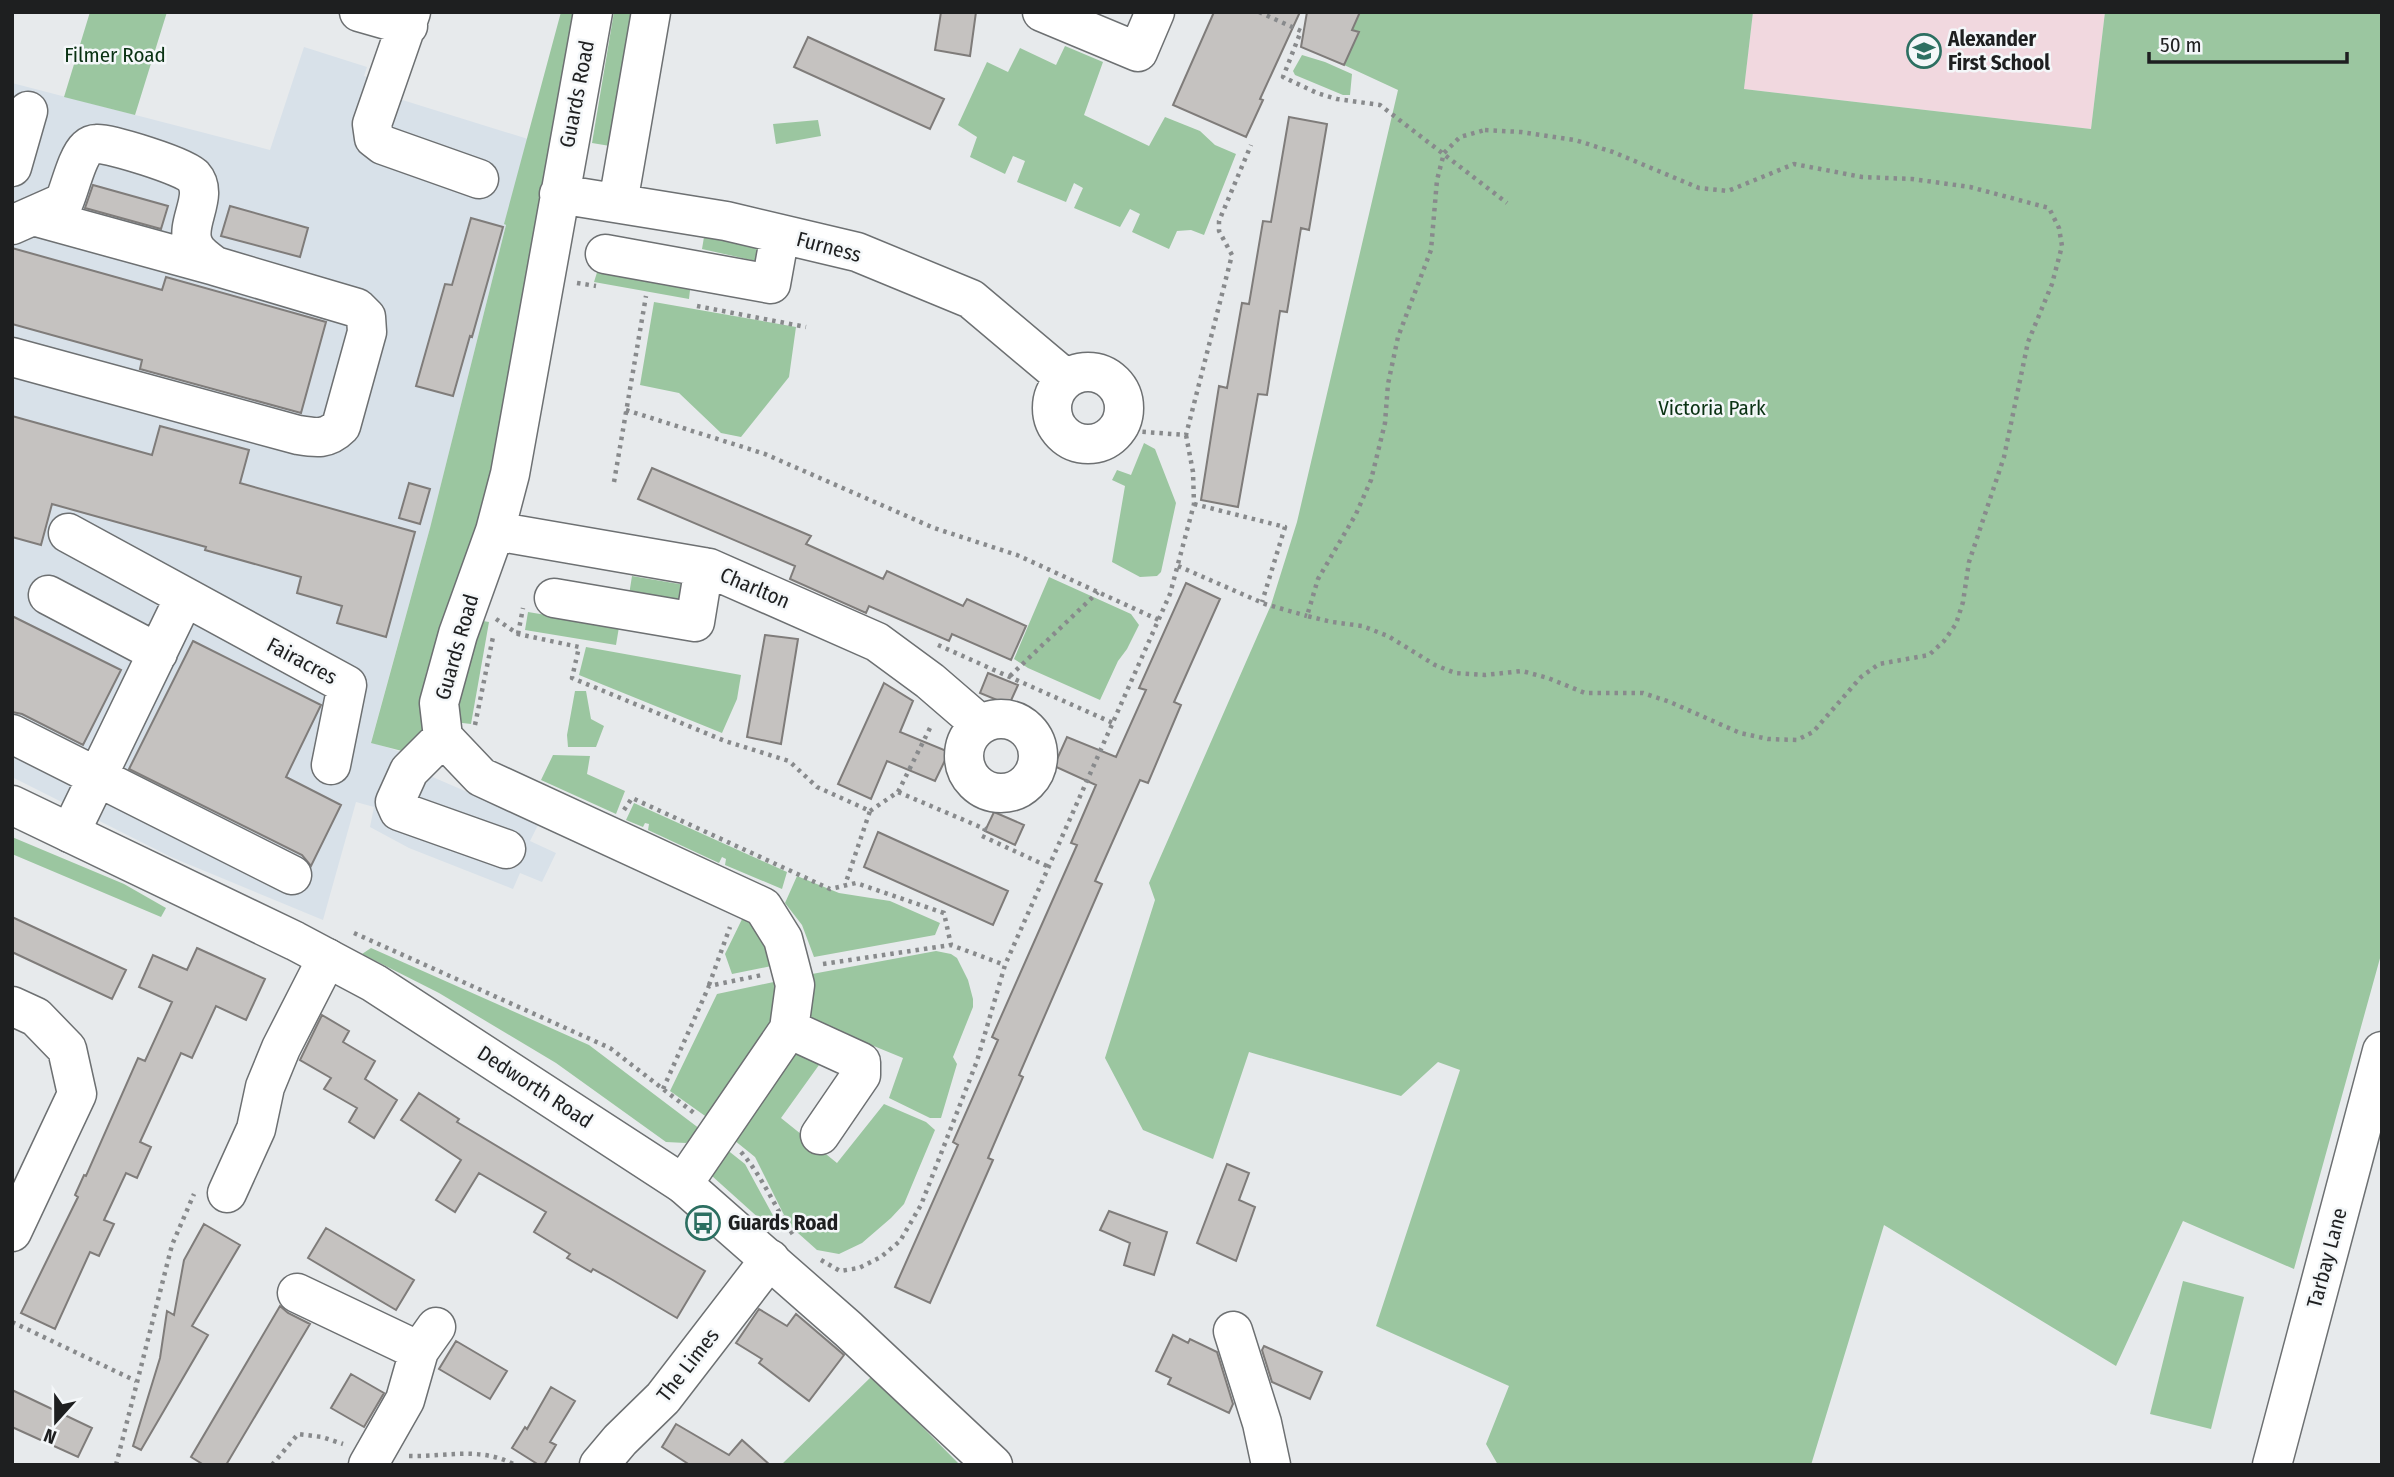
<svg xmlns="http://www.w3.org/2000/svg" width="2394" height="1477" font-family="'Fira Sans Condensed',sans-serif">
<rect width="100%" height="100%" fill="#e7eaec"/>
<!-- built -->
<path fill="#d8e1e9" d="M304,47l63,20 -3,9 36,10 -4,12 132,41 -23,85 1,1 -76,303 -59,214 54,18 3,15 111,48 -9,18 26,12 -14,29 -22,-9 -7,16 -104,-41 -39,-21 4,-20 -18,-5 -33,118 -152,-63 -159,-80v-694l258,67z"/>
<!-- education -->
<path fill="#f1d8df" d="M1753,12h352l-14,117 -347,-40z"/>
<!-- green -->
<path fill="#9bc6a0" d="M90,12h77l-32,103 -71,-18z
M561,12h20l-98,529 -57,132 -1,28 4,29 -23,22 -35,-9 59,-215 76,-303 -2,-1z
M614,12h20l-24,134 -18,-3z
M1360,12h393l-9,77 347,40 14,-117h277v939l-88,318 -111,-48 -67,145 -232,-141 -73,240h-313l-12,-21 23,-58 -133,-60 84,-256 -22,-8 -37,34 -152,-44 -36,107 -70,-29 -38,-72 50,-158 -6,-17 122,-278 26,-83 101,-432 -54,-25 14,-33 -6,-2z
M1065,46l38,16 -19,53 65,31 16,-29 35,14 15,14 21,9 -32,81 -13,-5 -14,1 -8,18 -37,-17 8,-18 -10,-5 -10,18 -46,-19 9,-20 -9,-5 -8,19 -49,-20 8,-21 -12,-5 -8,18 -35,-17 7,-20 -19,-12 29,-63 21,10 12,-24 36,17z
M1302,55l23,7 27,12 -2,21h-7l-48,-20 -2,-4z
M818,120l3,16 -45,8 -3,-20z
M705,231l59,13 -4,18 -58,-13z
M599,266l92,15 -2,18 -95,-17z
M654,302l142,25 -7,50 -48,60 -20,-4 -42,-40 -39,-8z
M1144,443l11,6 21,54 -15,69 -4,4 -17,1 -28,-15 13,-76 -13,-6 5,-10 14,5z
M632,576l59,10 -4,19 -58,-10z
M1049,577l82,37 8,11 -12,24 -9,12 -18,39 -72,-32 -14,-9z
M528,612l91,15 -3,18 -91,-15z
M477,620l12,2 -18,102 -17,-2z
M586,647l155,28 -4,24 -15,34 -143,-58z
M575,691h11l5,28 13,7 -8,21h-28l-1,-12z
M553,755l37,1 -3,18 38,17 -9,23 -75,-34z
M634,803l153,69 -5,17 -57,-24 1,-6 -4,-2 -3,6 -71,-33 1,-6 -4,-1 -2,4 -17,-7z
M12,837l112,47 42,24 -5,9 -149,-63z
M797,876l42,17 51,8 50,22 -5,12 -121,22 -12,-32 -17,-22z
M746,911l35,53 -49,10 -7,-20z
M371,948l218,97 111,84 -14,14 -20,-1 -110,-79 -117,-70 -77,-39z
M936,951l15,3 6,4 11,22 5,19v8l-20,50 4,7 -16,54h-11l-41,-20 14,-40 -95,-39 4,-45z
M783,980l1,27 -76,111 -38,-27 47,-97z
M795,1047l34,4 -48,67 56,45 47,-59 42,18 9,8 -31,74 -13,14 -29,25 -23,11 -22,-4 -28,-25 -34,-68 -26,-21z
M721,1145l24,19 37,68 -10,-2 -60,-54z
M2183,1281l61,16 -33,132 -61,-15z
M872,1376l88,89h-179z"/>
<!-- building -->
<path fill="#c5c2c0" stroke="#7f7c7a" stroke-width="2" d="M941,12h35l-6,44 -35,-6z
M1214,12h86l-40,87 3,1 -17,37 -73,-32z
M1307,12h53l-8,18 7,2 -15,33 -43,-18z
M808,37l136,62 -14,30 -136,-62z
M1289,117l38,7 -18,106 -8,-2 -14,84 -7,-1 -13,84 -9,-1 -20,113 -37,-7 18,-114 8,2 15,-85 7,1 14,-83 8,1z
M93,185l75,21 -7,23 -76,-21z
M230,206l78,22 -8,29 -79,-21z
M471,218l32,9 -31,110 -2,-1 -17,60 -37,-10 29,-102 7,1z
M12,248l150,42 4,-13 160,45 -25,91 -161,-44 2,-9 -130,-36z
M12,416l140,39 8,-29 89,24 -9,33 175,49 -29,105 -49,-14 5,-17 -45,-13 4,-16 -96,-27 1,-3 -154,-43 -11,41 -29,-8z
M652,468l159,68 -5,8 77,35 4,-8 76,35 4,-7 59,27 -15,34 -59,-26 -3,7 -80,-35 -3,7 -76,-34 5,-13 -157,-67z
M409,483l21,6 -10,35 -21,-6z
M1186,583l34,16 -46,103 7,3 -33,78 -8,-3 -45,101 7,3 -83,191 4,2 -35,81 5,2 -63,143 -35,-16 63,-142 -5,-3 45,-102 -6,-3 85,-192 -6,-2 25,-58 -42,-19 13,-29 49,20 30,-67 -7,-2z
M12,616l109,54 -38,75 -61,-31 -10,-2z
M765,635l33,4 -17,105 -34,-7z
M193,641l128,64 -35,72 55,28 -30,61 -9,-11 -173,-86z
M988,673l30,12 -9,20 -29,-12z
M884,683l29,18 -13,31 49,20 -14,29 -48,-20 -16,38 -33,-15z
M994,812l30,13 -9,20 -30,-14z
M878,832l130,59 -15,34 -129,-58z
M12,917l114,53 -14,29 -100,-47z
M197,948l68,31 -19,41 -30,-14 -24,52 -11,-5 -41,89 11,5 -14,31 -11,-5 -22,47 10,4 -15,32 -9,-4 -35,77 -34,-16 57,-116 -3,-2 9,-20 2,1 52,-118 7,3 27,-59 -33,-15 14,-32 34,15z
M322,1015l27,16 -6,11 32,19 -10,18 32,21 -23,38 -25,-16 8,-14 -33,-19 7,-11 -31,-18z
M419,1093l40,26 -2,3 248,149 -28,47 -66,-39 -18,-10 -2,3 -24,-14 3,-4 -36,-22 12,-20 -67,-39 -24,39 -19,-12 25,-40 -60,-40z
M1227,1164l22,9 -10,27 16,7 -19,54 -39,-18z
M1109,1211l58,21 -13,43 -30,-10 6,-22 -30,-13z
M204,1224l36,21 -48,81 16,9 -67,115 -8,-4 27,-88 7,-47 7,4 10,-55z
M326,1228l88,52 -18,30 -88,-52z
M280,1306l8,7 22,11 -84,141h-22l-13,-8z
M759,1309l28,17 9,-12 48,41 -35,46 -50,-38 3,-4 -26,-16z
M1173,1335l15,8 2,-4 27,13 16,52 -4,9 -61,-29 3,-6 -15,-7z
M456,1341l51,30 -17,28 -51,-30z
M1264,1346l58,26 -12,27 -38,-17 -10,-32z
M351,1374l33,19 -20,34 -33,-19z
M551,1387l24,14 -25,41 6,3 -12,20h-5l-27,-17 13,-21 2,2z
M12,1390l80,38 -14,29 -66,-30z
M676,1424l53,31 13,-15 28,25h-80l-28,-18z"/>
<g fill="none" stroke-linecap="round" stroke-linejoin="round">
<!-- minor casing -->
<g stroke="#6d7072" stroke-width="41">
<path id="minor" d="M359,12l49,14
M411,12l-39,112 2,14 9,7 96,34
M593,12l-83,462 -15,57 -37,103 -19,69 4,34 38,40 282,130 20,32 12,46 -6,44 -106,155
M1042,12l96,40 17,-40
M12,167l16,-56
M559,194l167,27 131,31 114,47 95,80
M618,203l33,-191
M33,216l182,50
M12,225l52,-23c6,-14 13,-45 23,-54 3,-3 6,-4 10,-4 12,-1 89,23 96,32 17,19 -8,46 0,67 3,10 14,17 22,23l142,42 9,9 1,15 -26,94c-14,14 -25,12 -43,9l-286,-78
M605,254l166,30 9,-50
M1052 408a36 36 0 1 1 72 0a36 36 0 1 1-72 0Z
M495,531l214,37 168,74 53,39 51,44
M68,533l279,152 -16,80
M48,595l110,58
M554,598l141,24 9,-55
M964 756a37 37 0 1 1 74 0a37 37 0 1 1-74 0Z
M12,734l280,141
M443,737l-34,34 -14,31 4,9 107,38
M70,833l114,-235
M12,1006l24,11 31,32 10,45 -65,138
M789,1029l72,33v13l-41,60
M227,1193l29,-64 9,-42 16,-39 46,-90
M297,1293l122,58
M1233,1331l29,92 9,42
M368,1465l37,-65 14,-49 17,-24
M599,1465l21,-25 43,-42 107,-139
M2272,1465l110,-414"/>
</g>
<!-- major casing -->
<g stroke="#6d7072" stroke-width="41">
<path id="major" d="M12,805l283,136 79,42 309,201 165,145 145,136"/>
</g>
<!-- path -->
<path stroke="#888a8c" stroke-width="4.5" stroke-dasharray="3.5 5" stroke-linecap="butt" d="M1259,12l42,19 -18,46 34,16 20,6 43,6 127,98
M1485,130l36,2 54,8 38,12 86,36 29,3 66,-27 68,13 50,2 58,8 79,21 10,20 3,18 -10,38 -24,58 -24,115 -35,105 -6,40 -7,22 -12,17 -15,14 -50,9 -18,13 -48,55 -16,8 -29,-1 -28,-6 -70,-31 -27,-9h-58l-37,-15 -26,-7 -37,4 -30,-2 -20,-8 -47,-29 -26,-10 -30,-4 -25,-6 11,-37 38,-65 15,-34 14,-57 3,-39 10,-47 33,-87 6,-70 7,-27 16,-16z
M577,283l19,3
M697,306l109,21
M626,410l139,44 169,74 83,27 142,65
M1117,430l69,5 46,-180 -13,-24v-10l32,-76
M614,482l32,-186
M1194,504l91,23 -23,75
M1178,566l87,38 42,12
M496,619l22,15 61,13 -7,31 153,63 64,20 28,26 53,24 -25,74
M518,634l5,-26
M938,645l175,78
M1010,676l88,-84
M475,725l18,-88
M898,792l34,-68
M624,810l8,-12 198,91 26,-6 88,30 7,32
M870,811l28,-19 87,37 -3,7 67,31
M354,933l256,115 84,65
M823,964l128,-19 54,20
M709,985l21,-58
M663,1089l46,-103 53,-11
M741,1152c22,25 34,56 53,84
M821,1260l19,11 19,-3 22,-11 19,-16 21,-36 56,-144 28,-96 165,-371 24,-90 -1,-32 -7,-37
M12,1322l124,59
M409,1456c38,1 71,-10 106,9
M116,1465l56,-220 22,-51
M272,1465l26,-31 24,3 21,7"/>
<!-- minor -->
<use href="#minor" stroke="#fff" stroke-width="38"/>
<!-- major -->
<use href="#major" stroke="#fff" stroke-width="38"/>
</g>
<!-- icons -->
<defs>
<g id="school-ring" transform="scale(1.75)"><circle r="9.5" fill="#f4f7f9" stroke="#2c6f61" stroke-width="1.5"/><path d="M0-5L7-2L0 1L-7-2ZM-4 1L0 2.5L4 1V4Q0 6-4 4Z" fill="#2c6f61"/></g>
<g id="bus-ring" transform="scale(1.75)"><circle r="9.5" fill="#f4f7f9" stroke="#2c6f61" stroke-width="1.5"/><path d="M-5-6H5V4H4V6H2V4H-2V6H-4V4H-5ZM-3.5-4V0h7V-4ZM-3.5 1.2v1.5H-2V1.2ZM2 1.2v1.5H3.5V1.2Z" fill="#2c6f61"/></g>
</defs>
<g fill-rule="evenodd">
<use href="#school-ring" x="1924" y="51"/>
<use href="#bus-ring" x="703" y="1223"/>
</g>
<g text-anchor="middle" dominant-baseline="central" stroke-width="5" stroke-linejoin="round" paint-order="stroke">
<!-- poi labels -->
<g font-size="21" font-weight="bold" fill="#1e1f20" stroke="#f4f7f9" text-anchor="start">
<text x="1948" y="39">Alexander<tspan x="1948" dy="24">First School</tspan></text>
<text x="728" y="1223">Guards Road</text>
</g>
<!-- park labels -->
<g font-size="21" fill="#0a3213" stroke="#f4f7f9">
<text x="115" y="55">Filmer Road</text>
<text x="1712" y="408">Victoria Park</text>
</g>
<!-- street labels -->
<g font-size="21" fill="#1e1f20" stroke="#f4f7f9">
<text transform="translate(577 94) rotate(-79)">Guards Road</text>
<text transform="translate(829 247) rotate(15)">Furness</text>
<text transform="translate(755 588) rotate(23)">Charlton</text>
<text transform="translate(457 647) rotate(-74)">Guards Road</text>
<text transform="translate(302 661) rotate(28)">Fairacres</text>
<text transform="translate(535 1087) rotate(33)">Dedworth Road</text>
<text transform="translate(2327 1258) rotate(-75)">Tarbay Lane</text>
<text transform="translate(688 1365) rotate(-52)">The Limes</text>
</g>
</g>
<!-- border -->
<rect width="2394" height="1477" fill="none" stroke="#1e1f20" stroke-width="28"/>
<!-- north arrow -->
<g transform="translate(56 1421) rotate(201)" stroke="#f4f7f9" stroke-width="5" paint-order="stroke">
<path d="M0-5L12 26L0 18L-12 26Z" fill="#1e1f20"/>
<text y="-10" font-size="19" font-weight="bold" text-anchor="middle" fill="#1e1f20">N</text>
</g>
<!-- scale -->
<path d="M2149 52v10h198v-10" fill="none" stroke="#1e1f20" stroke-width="3.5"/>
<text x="2160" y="52" font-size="21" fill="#1e1f20" stroke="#f4f7f9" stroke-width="5" paint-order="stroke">50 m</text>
</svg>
